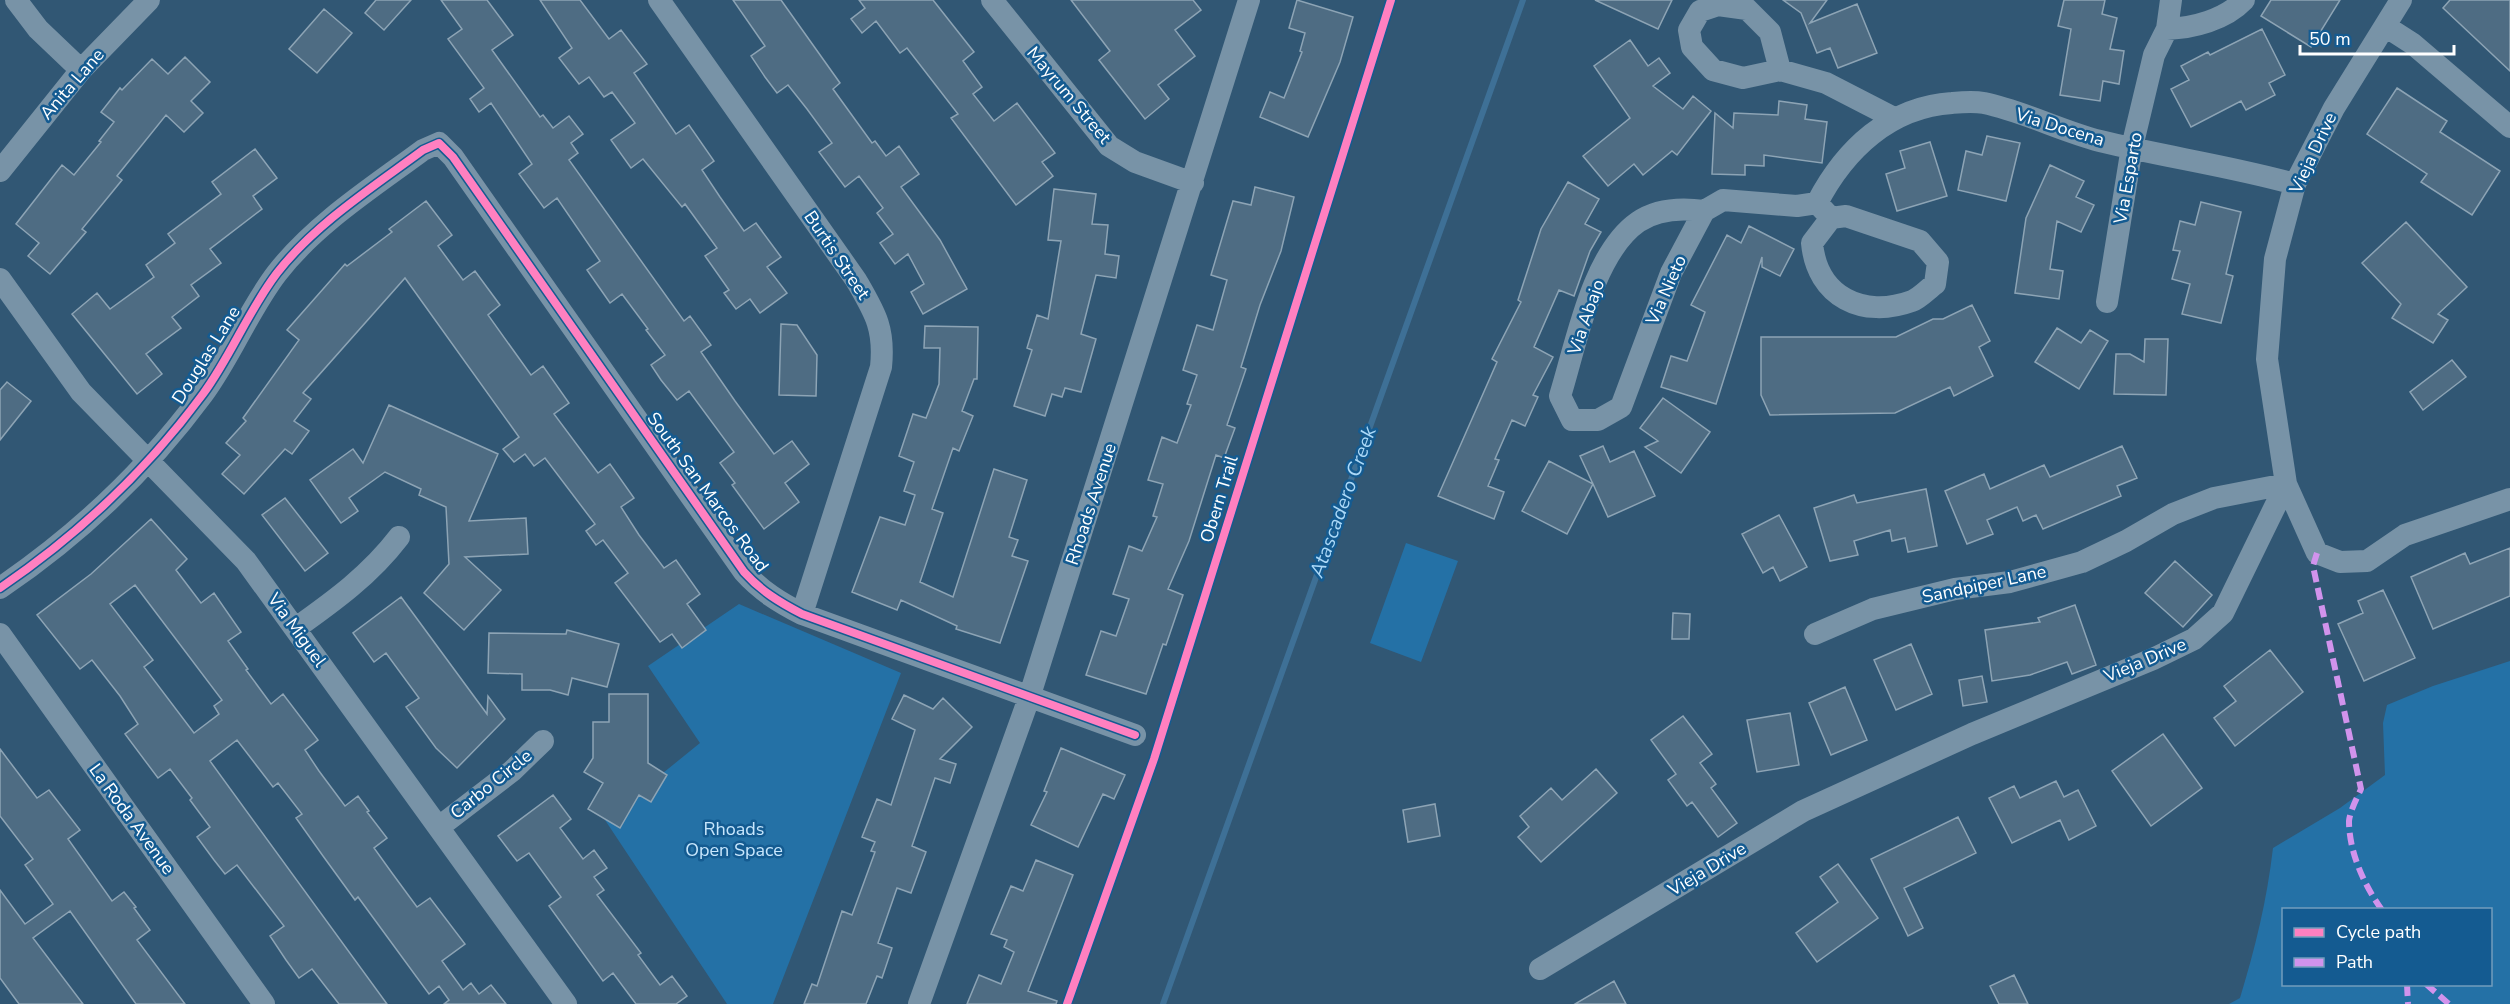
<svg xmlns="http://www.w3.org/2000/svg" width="2510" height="1004" font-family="'Nunito Sans',sans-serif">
<rect width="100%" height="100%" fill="#315774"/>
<!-- green -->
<path fill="#2471a6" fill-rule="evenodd" d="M1406,543l52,18 -37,101 -51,-19z
M739,604l162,69 -128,331h-46l-122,-184 95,-77 -52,-77z
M2510,661v343h-281l11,-6c15,-49 27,-98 33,-150l67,-40 45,-33 -2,-52 4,-18 46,-19zM2284,910h206v74h-206z"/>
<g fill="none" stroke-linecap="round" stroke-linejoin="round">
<!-- stream -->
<path stroke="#3e7096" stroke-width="6" d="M1163,1004l360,-1004"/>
</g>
<!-- building -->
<path fill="#4e6c83" stroke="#8da4b5" stroke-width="1.5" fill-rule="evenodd" d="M376,0h35l-27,30 -19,-17z
M441,0h46l26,35 -21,15 48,67 3,-2 10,13 16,-12 14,18 -12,9 7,10 -9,7 115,161 6,-5 21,29 -10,7 34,49 39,53 18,-13 17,23 -24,19 14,19 -35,27 -32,-44 3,-2 -15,-20 14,-11 -45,-61 -12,9 -16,-20 -10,-15 14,-10 -19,-25 2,-1 -26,-35 -12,9 -9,-13 -14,-20 13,-9 -43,-63 -13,10 -25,-34 13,-10 -41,-61 -12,9 -9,-13 14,-11 -36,-49 14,-10z
M540,0h40l29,39 12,-9 26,34 -13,9 42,61 13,-9 25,36 -12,9 18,27 24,34 12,-8 25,34 -14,10 20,26 -27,20 -10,-14 -14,10 -12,-16 5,-3 -24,-34 12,-8 -32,-44 -3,3 -39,-48 -12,9 -20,-28 24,-17 -23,-31 -8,5 -15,-20 -10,7 -20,-26 13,-10z
M733,0h48l59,83 -7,6 39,54 3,-2 11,15 13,-10 20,28 -18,13 39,53 27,49 -44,25 -12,-22 13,-8 -16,-30 -13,10 -15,-21 13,-9 -16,-21 6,-5 -24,-32 -14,11 -26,-35 13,-9 -25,-34 -19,-24 -11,8 -12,-16 -14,-21 14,-10z
M859,0h74l41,52 -11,9 19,26 -9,7 21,27 23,-18 38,50 -13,9 11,14 -37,29 -65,-87 7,-4 -51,-66 -7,5 -24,-32 -14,12 -11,-14 14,-11z
M1071,0h122l8,10 -26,20 20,26 -37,29 11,14 -24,20 -46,-59 11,-9z
M1297,0l56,17 -13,45 -32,75 -48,-20 10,-25 14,6 18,-46 -2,-1 5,-18 -16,-5z
M1595,0h77l-14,29z
M1783,0h44l-17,23 47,-19 20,49 -39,15 -8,-20 -13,5 -16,-40z
M2064,0h41l-3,14 15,4 -7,31 14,2 -5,33 -16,-3 -3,20 -40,-6 11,-66 -13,-3z
M2271,0h69l-29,47 -50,-31z
M2450,0h60v71l-67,-63z
M324,9l28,24 -35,40 -28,-24z
M2262,29l23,46 -16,8 6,12 -29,15 -5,-9 -50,26 -20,-38 18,-9 -8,-14 27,-14 2,3z
M1630,40l18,26 11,-8 11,15 -17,13 30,23 10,-13 18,15 -34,44 -5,-4 -29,24 -9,-11 -26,22 -25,-30 47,-38 -36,-52z
M185,57l25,25 -19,19 12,12 -19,19 -18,-17 -49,61 5,4 -40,49 4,3 -36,42 -22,-18 11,-13 -23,-19 46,-59 12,10 27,-33 -2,-1 15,-19 -13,-10 19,-24 2,2 30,-31 16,15z
M2397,88l50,33 -7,11 60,39 -28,44 -51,-33 6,-8 -60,-40z
M1779,101l28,4 -2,14 22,3 -5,41 -58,-8v11l-19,-1v10l-33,-1 3,-61 18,15 1,-15 44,2z
M1987,136l33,7 -14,58 -48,-11 8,-39 16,4z
M1930,142l17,54 -50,15 -11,-37 19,-6 -5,-17z
M255,149l22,29 -24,18 9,13 -52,40 11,14 -30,22 8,11 -27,21 9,11 -35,26 16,20 -25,20 -65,-80 25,-21 13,16 44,-32 -8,-12 29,-22 -7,-9 53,-40 -9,-12z
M2050,165l34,16 -8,16 18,8 -13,27 -24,-11 -7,48 13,2 -4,28 -44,-6 11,-75z
M1568,182l31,17 -14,25 16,8 -11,19 -16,45 -15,-6 -25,57 19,10 -20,38 5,2 -13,29 -13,-6 -17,39 4,1 -11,26 16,6 -10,27 -56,-23 59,-134 -5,-3 29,-57 -3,-2 23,-71z
M1255,187l39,10 -13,54 -21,54 -19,62 5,2 -19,56 8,3 -11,30 -8,-3 -27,86 -21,48 15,6 -17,50 -3,-1 -17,50 -60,-19 15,-44 15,5 13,-37 -16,-5 16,-48 13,5 15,-34 -4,-1 10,-32 -15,-4 14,-43 15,6 14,-38 -4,-1 10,-29 -14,-5 14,-45 16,5 14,-50 -16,-5 22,-74 18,4z
M1054,189l42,5 -4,30 16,1 -3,29 14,2 -3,22 -20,-3 -15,59 15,5 -15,53 -16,-4 -3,9 -10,-3 -7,22 -31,-10 18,-56 -5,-2 10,-33 11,4 13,-78 -13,-1z
M426,201l26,34 -14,11 25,34 12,-9 25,34 -12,10 43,60 12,-9 26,37 -15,11 44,59 12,-9 24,34 -13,9 18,28 25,33 12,-8 24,34 -13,10 19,26 -24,18 -10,-14 -12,8 -45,-59 13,-10 -25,-33 -7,5 -10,-14 9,-7 -50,-66 -11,8 -9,-12 -11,8 -11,-13 16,-12 -114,-159 -102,115 8,6 -17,22 15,10 -17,23 -7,-5 -41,45 -22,-20 18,-19 -14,-12 20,-22 -3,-3 56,-78 -12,-10 58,-66 2,2 45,-34 -3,-3z
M2201,202l40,10 -15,62 7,2 -12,47 -39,-9 8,-30 -18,-5 8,-28 -7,-1 7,-29 15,4z
M2406,222l61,65 -29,27 10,6 -15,23 -41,-25 9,-14 -39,-41z
M1749,226l45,23 -14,27 -18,-9v-10l-46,147 -55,-17 10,-31 16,5 18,-49 -14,-7 36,-70 14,8z
M1972,305l18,36 -11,6 14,29 -39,20 -4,-9 -55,26 -125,2 -9,-20v-58h135l37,-18h10z
M781,324l16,1 20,30 -1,41 -37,-1z
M925,326l53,1 -1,52h-3l-12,32 11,5 -14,35 -6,-3 -21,61 11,4 -23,69 33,15 41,-128 33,11 -18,57 9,3 -6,16 16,5 -28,82 -44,-14 1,-3 -56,-26 -4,10 -45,-18 28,-75 25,8 10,-30 -11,-4 10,-29 -15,-6 14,-42 13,4 13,-34 1,-36h-16z
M2057,328l24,15 9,-13 18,11 -29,48 -44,-27z
M2145,339h23l-2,56 -52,-1 2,-40h14l14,8z
M2452,360l14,17 -43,33 -13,-18z
M7,382l24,19 -31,39v-50z
M1663,398l47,34 -29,41 -36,-26 13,-6 -18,-13z
M389,405l109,49 -29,67 57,-3 2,36 -63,3 36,33 -37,40 -40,-37 25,-29 -3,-57 -27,-12 2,-6 -36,-17 -36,26 9,13 -17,12 -31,-43 43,-31 10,14z
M1603,446l7,16 24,-11 21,45 -47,21 -15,-33 -26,50 -45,-23 27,-50 44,23 -13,-28z
M2122,446l15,32 -20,8 4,10 -78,33 -7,-14 -13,6 -6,-14 -30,13 6,14 -26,10 -22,-53 39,-17 6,15 54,-24 6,12z
M1926,489l11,57 -29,6 -3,-14 -13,3 -2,-11 -36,11 4,14 -28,6 -16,-53 40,-13 3,8z
M285,498l43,55 -23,18 -43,-56z
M1779,515l28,52 -27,14 -7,-14 -10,6 -21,-39z
M151,519l36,40 -11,11 25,33 13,-10 27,39 -13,9 20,28 -2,1 25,34 12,-10 35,46 -13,10 14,21 26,35 13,-10 11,15 -2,1 20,26 -13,10 18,25 25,34 13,-9 35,46 -23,17 21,29 8,-7 8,11 12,-9 15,19h-62l5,-4 -10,-14 -10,8 -71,-97 -3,3 -32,-44 -27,-38 6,-4 -24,-31 -5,4 -36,-47 -27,21 177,243h-48l-27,-35 -13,9 -13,-18 -16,-24 14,-10 -47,-61 -12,9 -11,-14 -17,-23 13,-10 -20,-27 2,-2 -22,-29 -12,9 -33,-44 13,-10 -18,-28 -28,-36 -12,9 -43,-54 54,-41zM135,585l87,115 -8,6 5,8 -25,19 -50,-66 9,-7 -43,-56z
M2510,548v48l-77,33 -22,-52 54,-24 5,11z
M2175,561l37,34 -29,32 -38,-34z
M2383,590l32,68 -51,23 -26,-57 25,-11 -5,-12z
M401,597l86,117 1,-18 17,23 -48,49 -21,-20 -30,-41 13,-9 -33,-45 -12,9 -21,-29z
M2075,605l21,60 -24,9 -5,-12 -37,13 -38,6 -7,-51 55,-8 -2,-4z
M1673,613l17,1 -1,25h-17z
M567,630l52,14 -12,43 -35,-9 -4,17 -18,-5h-28v-16l-34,-1 1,-40 77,1z
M1911,644l21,50 -36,16 -22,-50z
M2270,650l33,42 -68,54 -21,-28 22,-17 -12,-15z
M1982,676l5,26 -24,4 -4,-26z
M1845,687l22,53 -36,15 -22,-52z
M609,694h39v69l19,12 -16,27 -12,-7 -19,33 -32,-19 15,-26 -19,-11 9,-14v-36h16z
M904,695l29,14 10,-11 29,29 -32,32 16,5 -6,19 -15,-5 -23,68 14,6 -15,41 -14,-5 -19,55 14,5 -10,30 -5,-2 -11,28h-62l8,-20 5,2 25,-75 10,4 23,-63 -4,-1 4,-9 -13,-5 15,-38 14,6 24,-75 -23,-11z
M1790,713l9,52 -42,7 -10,-52z
M1683,716l29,38 -12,9 16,21 -5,4 26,35 -19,14 -26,-35 -5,4 -19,-26 8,-6 -25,-34z
M2163,734l39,54 -51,38 -39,-55z
M1061,748l64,27 -11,24 -11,-5 -25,53 -47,-22 16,-33 -3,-1z
M0,749l37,49 12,-8 31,40 -12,9 44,62 12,-9 12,15 -2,1 16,22 -13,10 48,64h-49l-66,-93 -37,27 50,66h-64l-19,-26v-88l25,34 28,-20 -28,-39 8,-6 -33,-43z
M1596,769l21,24 -76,69 -23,-25 11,-10 -9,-11 31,-28 11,12z
M2056,781l8,16 14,-7 18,36 -27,14 -9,-20 -48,23 -23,-45 25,-12 6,12z
M553,795l18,24 -11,9 23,31 11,-9 13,18 -13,9 10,13 -7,5 44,58 -3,2 22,30 12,-9 15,20 -11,8h-40l-23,-31 -10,8 -54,-75 12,-9 -32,-44 -12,8 -19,-25z
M1435,804l5,32 -32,6 -5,-32z
M1958,817l18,36 -72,35 19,40 -15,8 -37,-77z
M1036,860l37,15 -45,116 29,10 -1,3h-89l12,-29 22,9 13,-32 -10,-5 3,-7 -16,-6 20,-48 12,5z
M1838,864l40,54 -61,44 -21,-29 42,-31 -18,-25z
M2014,975l14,29h-29l-9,-18z
M1614,981l12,23h-51z"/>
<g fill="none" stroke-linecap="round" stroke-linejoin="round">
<!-- minor -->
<path stroke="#7893a7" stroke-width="22" d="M16,0l22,29 43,41
M659,0l197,280c19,33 29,48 25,87l-79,247
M992,0l117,146 26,16 58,21
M2385,26l28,18 97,83
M2167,29c26,-1 58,-9 77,-29
M1780,70l-10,-38 -23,-23 -29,-4 -18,6 -11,19 3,17 21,23 30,8 37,-8 46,13 68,35
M0,171l81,-101 68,-70
M1817,203l14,15 -19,25c5,54 51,76 100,58 8,-3 16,-12 23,-17l3,-22 -18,-21 -74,-25 -15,2
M1704,211c-21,-3 -47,-2 -66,11 -46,32 -62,123 -78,174l12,24h26l23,-13 50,-134 33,-62 19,-11 74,6 20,-3c28,-54 73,-96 135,-100 11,-1 21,-2 32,0 39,8 77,28 116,38 65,16 131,25 195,43
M0,279l81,113 165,169 320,443
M2107,302l25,-155 22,-92 13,-26 4,-29
M0,588c78,-53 147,-118 203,-194 28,-38 45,-83 74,-121 38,-49 96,-86 146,-123l16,-7 14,14 291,415c17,19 35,30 58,42l333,121
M296,628c38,-27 74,-53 103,-91
M0,634l264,370
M1815,634l58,-25 82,-20 55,-7 72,-20 44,-21 47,-27 41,-16 72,-14 31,69 23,9 27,-1 38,-26 105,-36
M439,827l73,-56 31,-30
M1540,969l263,-158 169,-77 181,-75 41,-20 29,-26 63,-129 -19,-125 8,-100 20,-75 39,-76 67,-108
M919,1004l110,-306 220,-698"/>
<!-- quiet -->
<path stroke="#d193ec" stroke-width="6" stroke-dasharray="12 6" stroke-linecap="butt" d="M2317,553l-4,13 48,223c-4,9 -11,22 -12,32 0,31 15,64 33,89
M2407,984l1,20
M2426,984l23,20"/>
<!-- cycleway casing -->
<g stroke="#145b91" stroke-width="11">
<path id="cycleway" d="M0,588c78,-53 147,-118 203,-194 28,-38 45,-83 74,-121 38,-49 96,-86 146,-123l16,-7 14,14 291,415c17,19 35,30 58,42l333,121
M1067,1004l87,-245 237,-759"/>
</g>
<!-- cycleway -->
<use href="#cycleway" stroke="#ff80c0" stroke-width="8"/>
</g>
<g text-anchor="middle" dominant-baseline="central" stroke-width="5" stroke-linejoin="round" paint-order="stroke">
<!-- street labels -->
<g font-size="18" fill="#fff" stroke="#145b91">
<text transform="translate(72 84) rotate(-49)">Anita Lane</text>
<text transform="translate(1069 95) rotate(50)">Mayrum Street</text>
<text transform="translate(2060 127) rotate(17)">Via Docena</text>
<text transform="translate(2313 153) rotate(-65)">Vieja Drive</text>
<text transform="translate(2128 178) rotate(-80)">Via Esparto</text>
<text transform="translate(837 255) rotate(56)">Burtis Street</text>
<text transform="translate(1666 290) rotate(-66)">Via Nieto</text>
<text transform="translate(1586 317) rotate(-71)">Via Abajo</text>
<text transform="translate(206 355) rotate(-58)">Douglas Lane</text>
<text transform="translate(708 492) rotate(54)">South San Marcos Road</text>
<text transform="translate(1219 499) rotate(-73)">Obern Trail</text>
<text transform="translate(1091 504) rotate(-72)">Rhoads Avenue</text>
<text transform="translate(1984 584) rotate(-12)">Sandpiper Lane</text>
<text transform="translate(297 630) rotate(54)">Via Miguel</text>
<text transform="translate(2145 660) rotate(-23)">Vieja Drive</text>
<text transform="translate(491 784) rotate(-39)">Carbo Circle</text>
<text transform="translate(132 819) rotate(54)">La Roda Avenue</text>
<text transform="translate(1707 869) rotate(-31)">Vieja Drive</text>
</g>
<!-- park labels -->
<g font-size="18" fill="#c7e6fc" stroke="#145b91">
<text x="734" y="829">Rhoads<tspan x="734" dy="21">Open Space</tspan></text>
</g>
<!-- water labels -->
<g font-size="20" font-style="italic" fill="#acd9f8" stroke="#145b91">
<text transform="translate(1343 502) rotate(-70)">Atascadero Creek</text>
</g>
</g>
<!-- legend -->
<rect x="2282" y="908" width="210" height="78" fill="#145b91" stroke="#729dbd" stroke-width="1.5"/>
<rect x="2294" y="928" width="30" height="9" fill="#ff80c0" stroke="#729dbd" stroke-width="1.5"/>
<text x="2336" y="938" font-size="18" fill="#ffffff">Cycle path</text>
<rect x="2294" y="958" width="30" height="9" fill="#d193ec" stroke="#729dbd" stroke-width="1.5"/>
<text x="2336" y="968" font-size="18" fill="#ffffff">Path</text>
<!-- scale -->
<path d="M2300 45v9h154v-9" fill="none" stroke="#ffffff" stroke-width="3"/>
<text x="2309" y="45" font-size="18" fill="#ffffff" stroke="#145b91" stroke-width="4.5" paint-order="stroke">50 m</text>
</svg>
